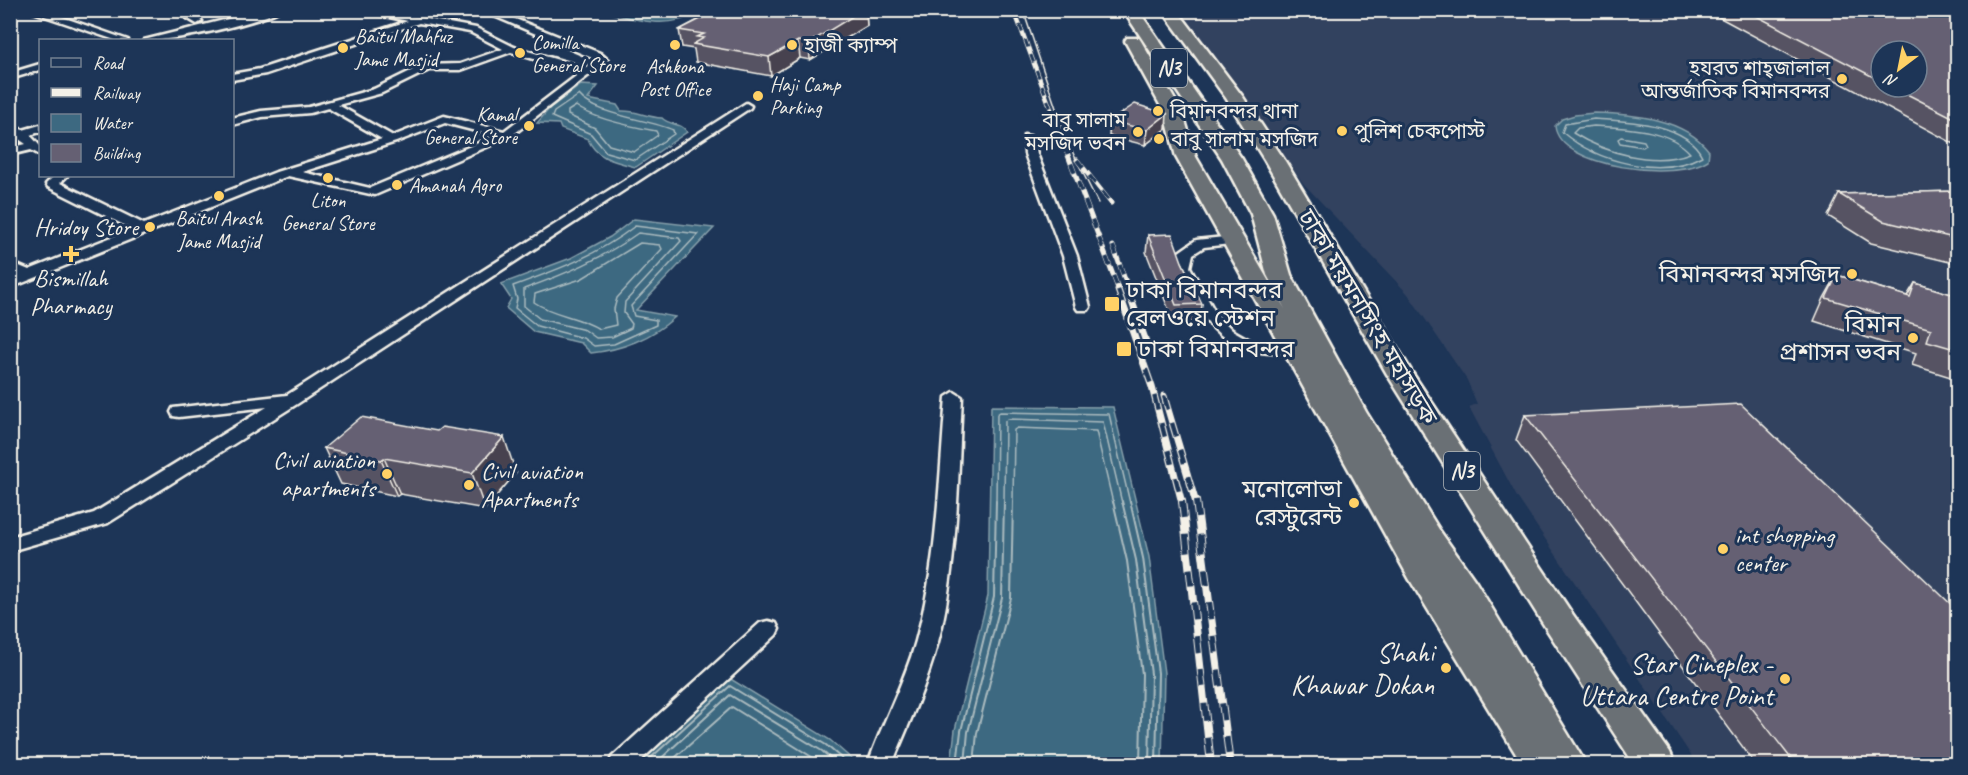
<svg xmlns="http://www.w3.org/2000/svg" width="1968" height="775" font-family="Caveat,'Noto Sans Bengali',sans-serif">
<rect width="100%" height="100%" fill="#1d3557"/>
<filter id="ink" filterUnits="userSpaceOnUse"><feTurbulence type="fractalNoise" baseFrequency=".0167" numOctaves="2"/><feDisplacementMap in="SourceGraphic" scale="12" xChannelSelector="R" yChannelSelector="G"/><feConvolveMatrix kernelMatrix="1 2 1 2 8 2 1 2 1" color-interpolation-filters="sRGB"/></filter>
<g filter="url(#ink)">
<!-- built -->
<path fill="#33425f" fill-rule="evenodd" d="M1178,11h779v753h-260l-180,-267 -48,-90 8,-3 -10,-24 -59,-86 -105,-111zM1881,51h36v36h-36z"/>
<!-- water -->
<path fill="#3d6981" stroke="#869faa" stroke-width="1.5" d="M604,11h96c-30,20 -65,9 -96,0z
M581,85l17,1 -10,13 29,6 4,6c15,-1 24,6 41,7 8,8 19,4 25,14l-51,35c-19,-5 -40,-8 -48,-28l-27,-10 -2,-5 -22,-1 13,-15z
M1594,113c38,1 90,5 115,38l-1,9c-32,21 -149,8 -153,-34l7,-7 13,-4z
M634,219l80,9 -78,82 39,7c-23,21 -54,33 -84,36l-10,-10 -47,-11 -28,-24 5,-9 -10,-15 70,-26 39,-21z
M991,406l122,1 36,150 15,116 -2,91h-211l4,-34 33,-134z
M729,678l101,62 24,21 -1,3h-218z"/>
<g fill="none" stroke-linecap="round" stroke-linejoin="round">
<!-- shore-far1 -->
<path stroke="#abbbbf" stroke-width="1.5" d="M624,10l32,6 32,-6
M579,95c16,20 69,24 94,35l1,4 -39,26 -29,-8 -15,-18 -39,-17 2,-5z
M576,106c17,13 58,21 80,25l2,4 -24,17 -25,-7 -14,-17 -27,-13v-4z
M1594,119c33,2 91,3 108,37 -42,23 -105,6 -140,-24l3,-8z
M1594,126c31,2 74,2 96,27 -36,14 -85,0 -117,-20l5,-5z
M1621,137l23,4 2,4 -3,2 -23,-4 -2,-4z
M635,226l63,8 -67,72 3,10 22,4v5l-42,19 -20,2 -11,-8 -46,-12 -22,-18 2,-9 -4,-13c44,-16 85,-31 122,-60z
M638,233l41,5 2,3 -56,61 -1,11 8,11 -1,4 -19,9 -16,1 -11,-8 -45,-11 -16,-13v-17c41,-15 78,-30 114,-56z
M640,243l20,2 2,4 -45,49 -3,11 2,16 -17,4c-20,-13 -45,-13 -65,-27l1,-8 46,-15z
M996,503l1,-89 3,-2 109,2 21,89
M1004,503l1,-82 3,-2 95,3 19,81
M1013,503l1,-73 3,-2 79,3 17,72"/>
<!-- shore -->
<path stroke="#abbbbf" stroke-width="2" d="M1113,501l14,60 15,113 -2,90
M1122,501l14,59 15,114 -2,90
M1130,501l13,57 15,115 -2,91
M644,764l86,-78 96,59 22,19
M655,764l75,-69 92,56 15,13
M668,764l64,-57 91,57
M957,764l4,-33 33,-134 2,-96
M965,764l3,-32 34,-134 2,-97
M974,764l3,-31 34,-135 2,-97"/>
<!-- minor casing -->
<g stroke="#f4f1e8" stroke-width="5">
<path id="minor" d="M10,10h14l-14,5z
M27,10h15l86,30h-13z
M193,10h16l-14,6 7,5 -5,3 -15,-9z
M264,10h16c-22,13 -111,33 -136,30z
M357,10h22l97,18 38,19 72,21 11,-8 -117,-50h13l107,43 8,7 -98,77 -135,58 -87,-19 -278,112v-9l7,-3 -7,-4v-10l19,8 103,-41 -84,-42 -2,-3 8,-8h13l-7,7 84,41 132,-52 106,-33 -54,-31 -18,5 -48,4 -30,8v-7l29,-7 48,-4 65,-18 49,-24 37,-1 43,-15 -33,-17 -51,-9 -153,51 -34,6v-6l28,-5 148,-48zM511,52l69,21 -76,58 -60,-15 -51,20 -55,-31 44,-12 47,-23h32zM445,123l50,13 -125,52 -68,-16 94,-30z
M40,64v6l-30,9v-6z
M746,103l5,3 -1,2 -453,296 -189,119 -98,28v-14l84,-24 173,-106 -88,10 -6,-1 -2,-4 2,-4 114,-13z
M10,125l13,5 17,-5v7l-10,3 10,11v9l-9,-5 -21,5v-7l16,-4 -16,-11z
M1024,135l10,2 3,17 40,102 13,51 -2,3h-10l-2,-3 -13,-51 -38,-102z
M1234,236l7,4 -2,3 -35,4 -11,7 -3,13 25,45 17,18 23,13 47,3 2,3 -2,3c-9,3 -19,2 -28,1 -41,0 -65,-23 -84,-58 -9,-17 -15,-24 -11,-43l17,-12z
M954,392l8,5c-4,76 -4,154 -20,229 -11,48 -31,93 -50,138h-24c14,-41 36,-80 48,-123 22,-79 23,-162 30,-244z
M768,621l8,2 3,6 -3,6 -139,129h-28l3,-7 148,-134z"/>
</g>
<!-- trunk casing -->
<g stroke="#f4f1e8" stroke-width="5">
<path id="trunk" d="M1123,10h15l104,149 31,55 18,61 75,137 74,119 36,51 110,182h-64l-112,-184 -234,-423 -11,-43 -40,-73 2,-3h12l2,3 42,73 13,43 89,152 -18,-34 -16,-61 -29,-55z
M1162,10h15l66,87 42,64 128,213 158,238 99,140 5,12h-41l-87,-134 -160,-256 -122,-213 -39,-63z"/>
</g>
<!-- minor -->
<use href="#minor" fill="#1d3557" fill-rule="evenodd"/>
<!-- trunk -->
<use href="#trunk" fill="#6b7074" fill-rule="evenodd"/>
<!-- tram -->
<path stroke="#f4f1e8" stroke-width="1.5" d="M1023,10l44,131 31,62"/>
<!-- rail-far3 casing -->
<g stroke="#f4f1e8" stroke-width="4.5">
<path id="rail-far3" d="M1014,10l44,118"/>
</g>
<!-- rail-far2 casing -->
<g stroke="#f4f1e8" stroke-width="5">
<path id="rail-far2" d="M1057,126l62,165
M1077,160l34,43
M1113,246l16,45"/>
</g>
<!-- rail-far1 casing -->
<g stroke="#f4f1e8" stroke-width="7">
<path id="rail-far1" d="M1118,290l34,97 30,116
M1128,290l18,52
M1164,396l32,107"/>
</g>
<!-- rail casing -->
<g stroke="#f4f1e8" stroke-width="8">
<path id="rail" d="M1182,501l29,263
M1196,501l34,263"/>
</g>
<!-- rail-far3 -->
<use href="#rail-far3" stroke="#1d3557" stroke-width="3" stroke-dasharray="8" stroke-linecap="butt"/>
<!-- rail-far2 -->
<use href="#rail-far2" stroke="#1d3557" stroke-width="4" stroke-dasharray="10" stroke-linecap="butt"/>
<!-- rail-far1 -->
<use href="#rail-far1" stroke="#1d3557" stroke-width="4.5" stroke-dasharray="14" stroke-linecap="butt"/>
<!-- rail -->
<use href="#rail" stroke="#1d3557" stroke-width="6" stroke-dasharray="17" stroke-linecap="butt"/>
</g>
<!-- wall -->
<path fill="#575363" stroke="#f4f1e8" stroke-width="1.5" fill-rule="evenodd" d="M696,10h175l-5,3 1,13 -57,34 -10,-2 -29,18 -75,-14 -2,-13 -12,-2 -3,-17 19,-10z
M1716,10h214l28,12v124l-243,-131zM1881,51l36,36h-36z
M1110,121l56,8 -21,16 -36,-9z
M1958,191v73l-87,-21 -43,-27 11,-22z
M1148,235l34,27 20,42 -2,18 -26,1 -28,-71z
M1837,275l70,21 8,-13 43,13 -1,83 -45,-14 4,-12 -102,-32 10,-23z
M1525,415l433,350h-202l-240,-325z
M324,448l192,25 -31,36 -85,-15 -3,2 -56,-12z"/>
<!-- shaded-wall -->
<path fill="#474350" stroke="#f4f1e8" stroke-width="1.5" d="M849,10h22l-5,3 1,13 -57,34 -1,-17z
M798,41l2,17 -29,18 -2,-19z
M1167,114l-1,15 -21,16 2,-15z
M504,437l12,36 -31,36 -13,-36z
M384,458l16,36 -3,2 -16,-36z"/>
<!-- building -->
<path fill="#656073" stroke="#f4f1e8" stroke-width="1.5" d="M710,10h153l-54,33 -11,-2 -29,16 -76,-13 11,-6 -7,-1 7,-3 -25,-4 37,-19z
M1745,10h185l28,12v98l-65,-33h24v-36h-36v30z
M1135,104l32,10 -20,16 -37,-9z
M1958,191v48l-75,-18 -44,-27z
M1172,234l10,28 20,42 -26,1 -28,-70z
M1837,275l73,22 5,-14 43,13v54l-31,-9 4,-12 -105,-31z
M1741,404l217,207v154h-162l-271,-350z
M361,417l76,14 5,-4 62,10 -32,36 -88,-15 -3,2 -57,-12z"/>
</g>
<!-- markers -->
<g fill="#ffd166" stroke="#1d3557" stroke-width="2">
<circle cx="675" cy="45" r="6"/>
<circle cx="792" cy="45" r="6"/>
<circle cx="343" cy="48" r="6"/>
<circle cx="520" cy="53" r="6"/>
<circle cx="1842" cy="79" r="6"/>
<circle cx="758" cy="96" r="6"/>
<circle cx="1158" cy="111" r="6"/>
<circle cx="529" cy="126" r="6"/>
<circle cx="1342" cy="131" r="6"/>
<circle cx="1138" cy="132" r="6"/>
<circle cx="1159" cy="139" r="6"/>
<circle cx="328" cy="178" r="6"/>
<circle cx="397" cy="185" r="6"/>
<circle cx="219" cy="196" r="6"/>
<circle cx="150" cy="227" r="6"/>
<path d="M68 245h6v6h6v6h-6v6h-6v-6h-6v-6h6z"/>
<circle cx="1852" cy="274" r="6"/>
<rect x="1104" y="296" width="16" height="16" rx="3"/>
<circle cx="1913" cy="338" r="6"/>
<rect x="1116" y="341" width="16" height="16" rx="3"/>
<circle cx="387" cy="474" r="6"/>
<circle cx="469" cy="485" r="6"/>
<circle cx="1354" cy="503" r="6"/>
<circle cx="1723" cy="549" r="6"/>
<circle cx="1446" cy="668" r="6"/>
<circle cx="1785" cy="679" r="6"/>
</g>
<g text-anchor="middle" dominant-baseline="central" stroke-width="6" stroke-linejoin="round" paint-order="stroke">
<!-- far-poi labels -->
<g font-size="20" fill="#f4f1e8" stroke="#1d3557" text-anchor="start">
<text x="355" y="36">Baitul Mahfuz<tspan x="355" dy="23">Jame Masjid</tspan></text>
<text x="532" y="42">Comilla<tspan x="532" dy="23">General Store</tspan></text>
<text x="804" y="45">হাজী ক্যাম্প</text>
<text x="675" y="66" text-anchor="middle">Ashkona<tspan x="675" dy="23">Post Office</tspan></text>
<text x="1830" y="68" text-anchor="end">হযরত শাহ্‌জালাল<tspan x="1830" dy="23">আন্তর্জাতিক বিমানবন্দর</tspan></text>
<text x="770" y="84">Haji Camp<tspan x="770" dy="23">Parking</tspan></text>
<text x="1170" y="111">বিমানবন্দর থানা</text>
<text x="517" y="114" text-anchor="end">Kamal<tspan x="517" dy="23">General Store</tspan></text>
<text x="1126" y="120" text-anchor="end">বাবু সালাম<tspan x="1126" dy="23">মসজিদ ভবন</tspan></text>
<text x="1354" y="131">পুলিশ চেকপোস্ট</text>
<text x="1171" y="139">বাবু সালাম মসজিদ</text>
<text x="409" y="185">Amanah Agro</text>
<text x="328" y="200" text-anchor="middle">Liton<tspan x="328" dy="23">General Store</tspan></text>
<text x="219" y="218" text-anchor="middle">Baitul Arash<tspan x="219" dy="23">Jame Masjid</tspan></text>
</g>
<!-- shield labels -->
<g fill="#1d3557" stroke="#b4b9bc" stroke-width="1.5">
<rect x="1151" y="49" width="36" height="38" rx="4.5"/>
<rect x="1444" y="452" width="36" height="38" rx="4.5"/>
</g>
<g font-size="22" font-weight="bold" fill="#f4f1e8">
<text x="1169" y="68">N3</text>
<text x="1462" y="471">N3</text>
</g>
<!-- poi labels -->
<g font-size="24" fill="#f4f1e8" stroke="#1d3557" text-anchor="end">
<text x="138" y="227">Hridoy Store</text>
<text x="1840" y="274">বিমানবন্দর মসজিদ</text>
<text x="71" y="278" text-anchor="middle">Bismillah<tspan x="71" dy="28">Pharmacy</tspan></text>
<text x="1126" y="290" text-anchor="start">ঢাকা বিমানবন্দর<tspan x="1126" dy="28">রেলওয়ে স্টেশন</tspan></text>
<text x="1901" y="324">বিমান<tspan x="1901" dy="28">প্রশাসন ভবন</tspan></text>
<text x="1138" y="349" text-anchor="start">ঢাকা বিমানবন্দর</text>
<text x="375" y="460">Civil aviation<tspan x="375" dy="28">apartments</tspan></text>
<text x="481" y="471" text-anchor="start">Civil aviation<tspan x="481" dy="28">Apartments</tspan></text>
<text x="1342" y="489">মনোলোভা<tspan x="1342" dy="28">রেস্টুরেন্ট</tspan></text>
<text x="1735" y="535" text-anchor="start">int shopping<tspan x="1735" dy="28">center</tspan></text>
</g>
<!-- street labels -->
<g font-size="24" fill="#f4f1e8" stroke="#1d3557">
<text transform="translate(1368 317) rotate(59)">ঢাকা ময়মনসিংহ মহাসড়ক</text>
</g>
<!-- near-poi labels -->
<g font-size="28" fill="#f4f1e8" stroke="#1d3557" text-anchor="end">
<text x="1434" y="652">Shahi<tspan x="1434" dy="32">Khawar Dokan</tspan></text>
<text x="1773" y="663">Star Cineplex -<tspan x="1773" dy="32">Uttara Centre Point</tspan></text>
</g>
</g>
<!-- margin -->
<rect width="1968" height="775" fill="none" stroke="#1d3557" stroke-width="36"/>
<rect x="18" y="18" width="1932" height="739" fill="none" stroke="#f4f1e8" stroke-width="2" filter="url(#ink)"/>
<!-- legend -->
<rect x="39" y="39" width="195" height="138" fill="#1d3557" stroke="#738091" stroke-width="1.5"/>
<rect x="51" y="58" width="30" height="9" fill="#1d3557" stroke="#738091" stroke-width="1.5"/>
<text x="93" y="69" font-size="18" fill="#f4f1e8">Road</text>
<rect x="51" y="88" width="30" height="9" fill="#f4f1e8" stroke="#738091" stroke-width="1.5"/>
<text x="93" y="99" font-size="18" fill="#f4f1e8">Railway</text>
<rect x="51" y="114" width="30" height="18" fill="#3d6981" stroke="#738091" stroke-width="1.5"/>
<text x="93" y="129" font-size="18" fill="#f4f1e8">Water</text>
<rect x="51" y="144" width="30" height="18" fill="#656073" stroke="#738091" stroke-width="1.5"/>
<text x="93" y="159" font-size="18" fill="#f4f1e8">Building</text>
<!-- north arrow -->
<g transform="translate(1899 69) rotate(212)"><circle r="28" fill="#1d3557" stroke="#738091" stroke-width="1.5"/>
<path d="M0-4.5L10 22L0 15L-10 22Z" fill="#ffd166"/>
<text y="-9" font-size="16" font-weight="bold" text-anchor="middle" fill="#f4f1e8">N</text>
</g>
</svg>
